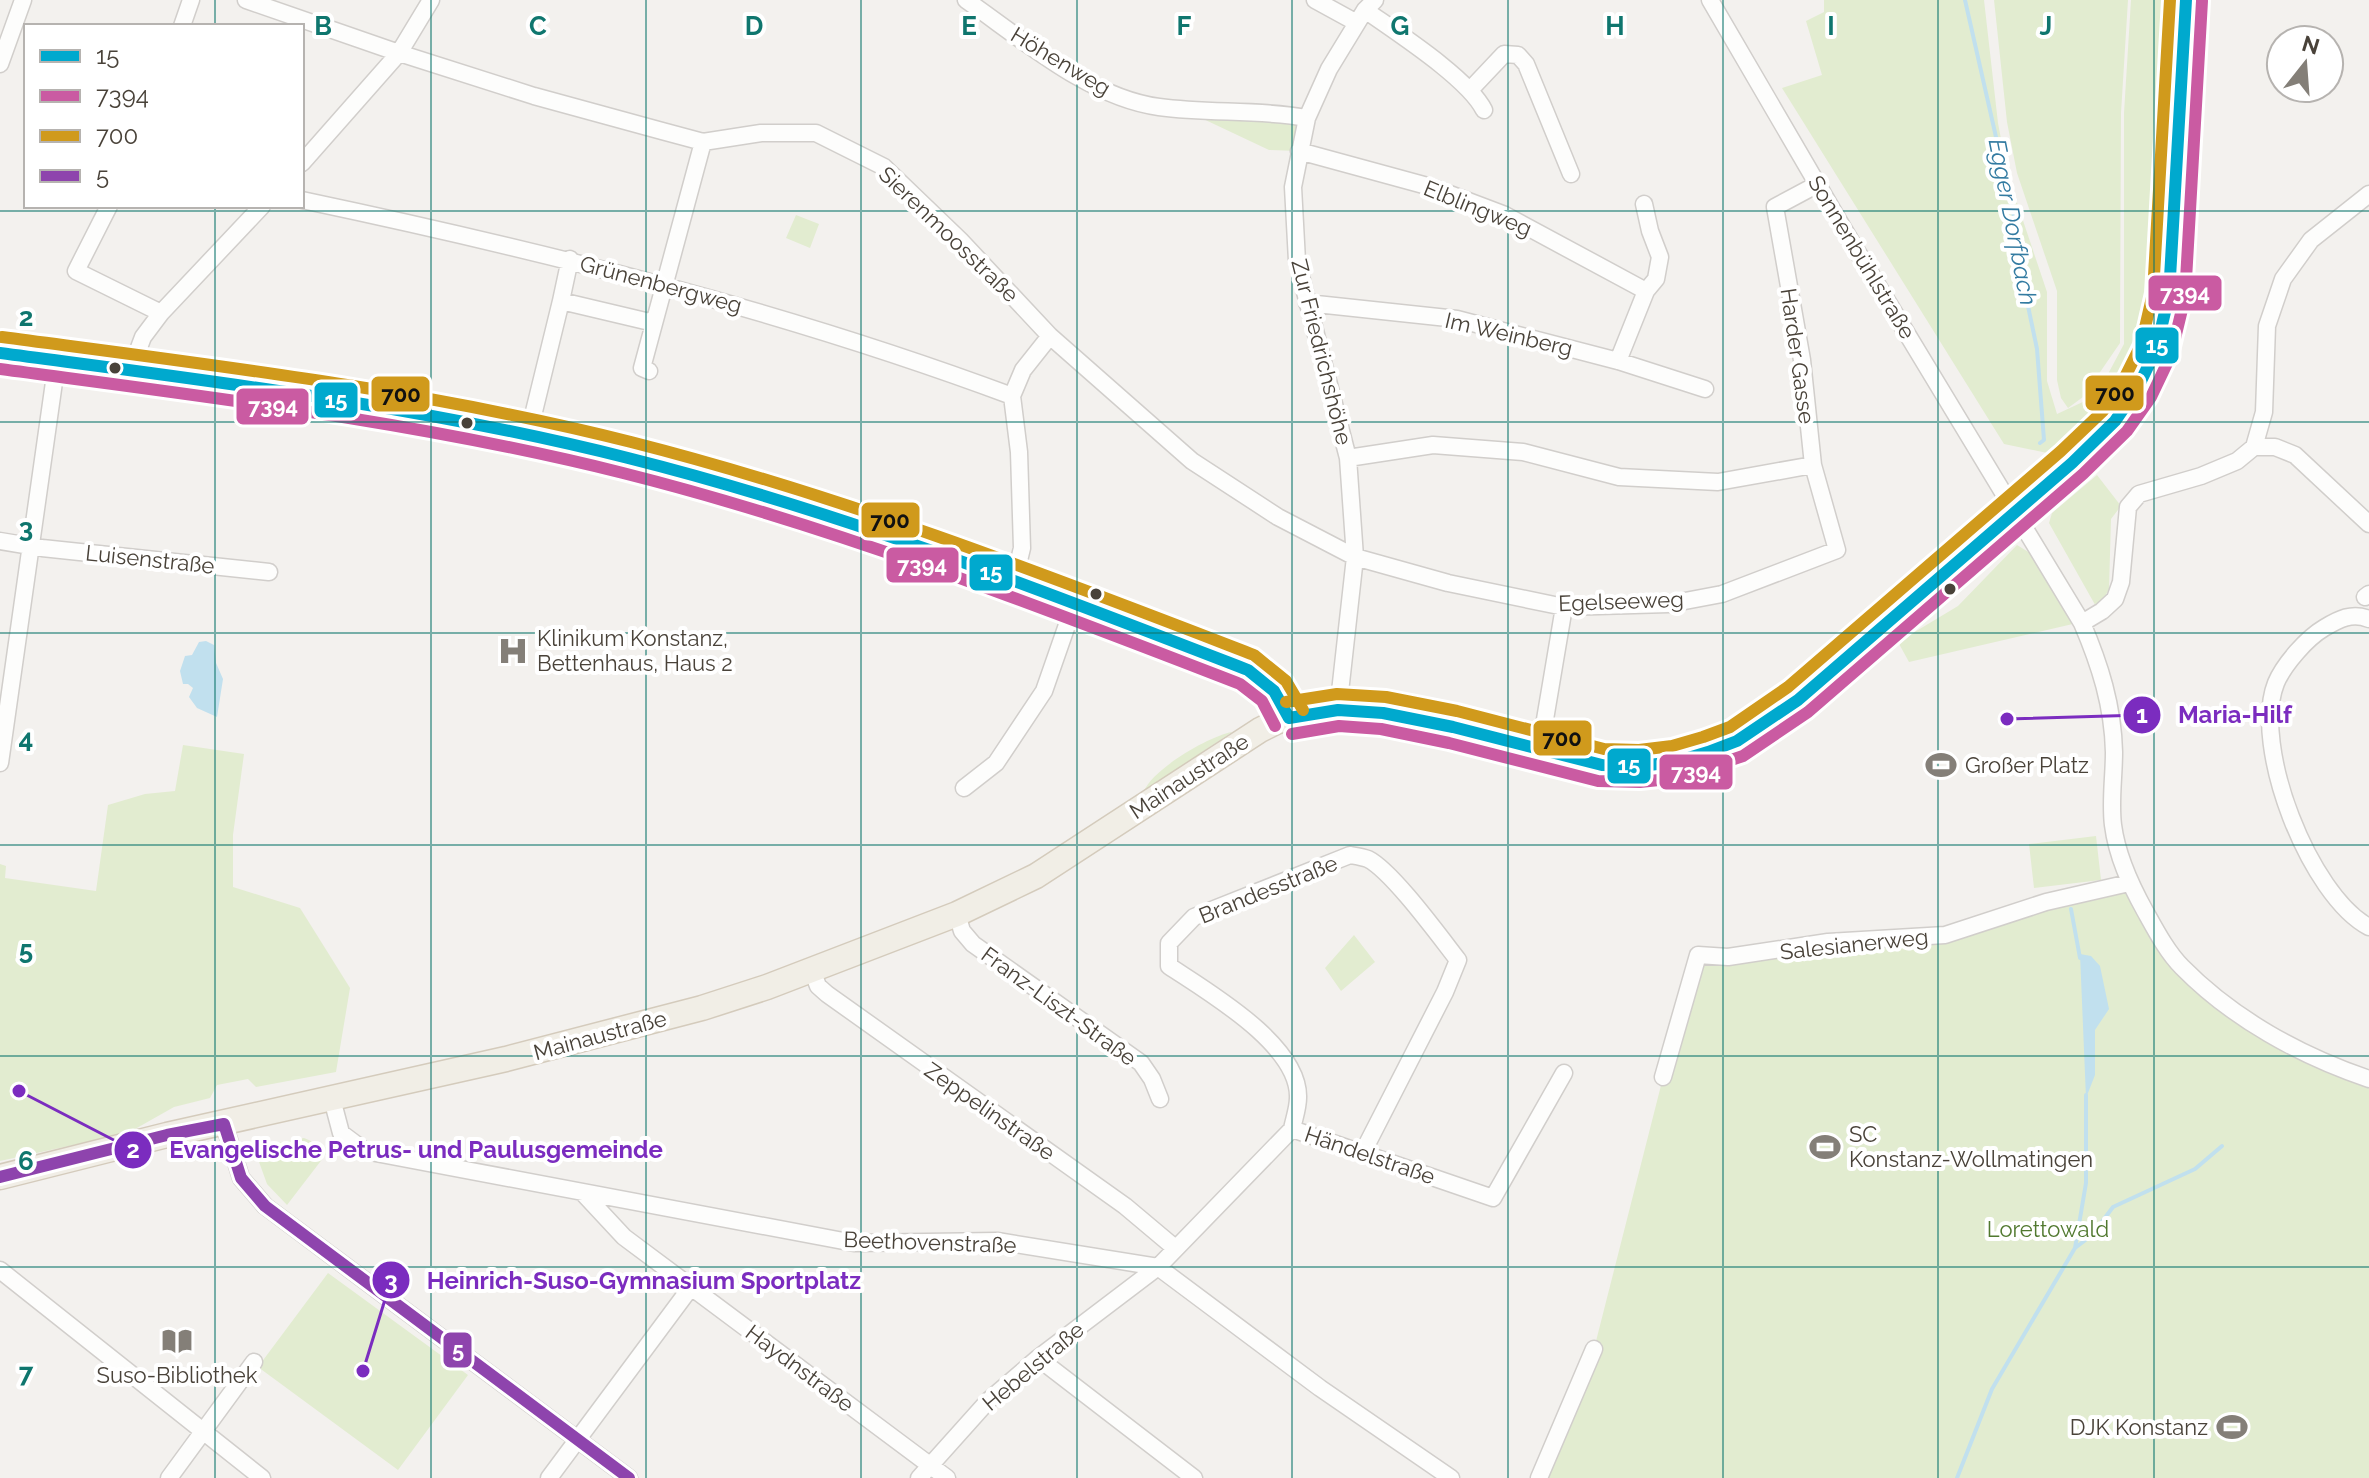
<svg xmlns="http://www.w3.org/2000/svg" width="2369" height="1478" font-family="Raleway,sans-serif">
<rect width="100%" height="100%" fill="#f3f1ee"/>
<!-- green -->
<path fill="#e2ecd0" d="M1824,0h160l14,123 10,53 39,116v89l10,33 30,-14 21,-26 16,-30v-231l7,-113h31l-11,293 -9,52 -18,36 -24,32 -48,41 -48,-10 -222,-356 40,-13 -16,-54 18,-9z
M1994,0h134l-7,113 -1,230 -37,54 -15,11 -7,-10 -4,-18v-89l-40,-118 -10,-51z
M1180,108l126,11 -7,32 -30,-1z
M796,215l23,9 -9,24 -24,-10z
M2097,475l24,31 -10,13 -2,70 -11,21 -49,-87 3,-10z
M2017,545l13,8 47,70 -168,39 -11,-20 60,-36z
M1232,732l-88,59c9,-22 65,-55 88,-59z
M183,745l61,9 -11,81v52l67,21 50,80 -14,84 -80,15 -8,-8 -31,6 -7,13 -36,9 -46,26 -128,28v-297l6,2 -1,12 91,13 12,-86 37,-11 30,-3z
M2096,836l5,44 -67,8 -5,-44z
M2129,883l21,37 66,77 153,82v399h-824l49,-129 76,-299 28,-95 247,-20z
M1354,935l21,27 -34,29 -16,-23z
M304,1138l26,11 -43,56 -20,-21 -13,-36z
M328,1273l140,102 -70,95 -140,-103z"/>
<!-- water -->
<path fill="#c1e0ee" d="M206,641l8,4 2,18 7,16 -6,38 -20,-9 -8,-11 4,-9 -5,-4h-5l-3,-13 5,-15 7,-1 7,-13z
M2080,954l11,2 9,10 9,43 -14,21v45l-9,23z"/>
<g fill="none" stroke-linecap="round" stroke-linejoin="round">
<!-- stream -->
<path stroke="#c1e0ee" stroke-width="4" d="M1965,0l62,274 1,32 9,43 7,91 -4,3
M2071,909l9,49
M2075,1248l11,-65v-88
M1957,1478l35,-89 83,-141 17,-13 21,-28 82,-38 27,-23"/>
<!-- minor casing -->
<g stroke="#d1cecb" stroke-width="19">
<path id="minor" d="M246,0l153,53 135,43 128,35 41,11 58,-9h55l68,34 76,73 90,96 142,125 86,56 77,40 93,26 116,24 105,-3 53,-10 115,-44 -24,-85 -11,-105 -27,-153 43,-23
M966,0c56,39 124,98 193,107 50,7 99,2 148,11
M1315,0l42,23
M1710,0l133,228 239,395c18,42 31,83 32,129 0,25 -4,49 -1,73 4,31 17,59 32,86 10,18 22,41 37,56 51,52 119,89 187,112
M1365,10c31,22 103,68 119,100
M182,26l9,-26
M0,64l23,-64
M1470,90l34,-36 14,1 8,9 45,110
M1299,151l132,36 74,28 141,76
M302,163l97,-110 32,-53
M302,200c241,51 479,110 710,196
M109,206l-33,65 85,42
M570,259l-9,42 93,22
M1307,303l150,16 161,42 87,28
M0,353c211,28 421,53 628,105 212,54 416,133 620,212l26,21 15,27
M1618,361l28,-70 10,-12 4,-22 -10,-26 -6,-27
M131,369l12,-32 18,-24 101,-107
M649,371l-7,-3 61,-226
M528,436l33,-135
M2254,447l10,-35 3,-86 16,-47 28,-39 58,-46
M1348,458l85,-13 90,7 96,25 99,5 95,-17
M0,541l42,7 227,24
M1014,581l8,-33 -3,-96 -7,-56 11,-26 27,-34
M2365,597l4,-3
M2369,619c-17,-7 -30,0 -45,9 -17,10 -40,36 -48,55 -25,63 34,213 93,244
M2082,623l20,-12 13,-12 6,-17 7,-75 11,-13 62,-18 36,-15 17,-14h21l20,8 74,69
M1338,710l17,-153 -7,-99 -51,-197 -4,-74 14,-69 22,-49 36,-59 10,-10
M1540,749l24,-142
M0,763l57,-402
M964,788l32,-25 48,-72 30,-86
M957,914l5,17 11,13 168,119 11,16 8,20
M812,970l6,16 9,8 298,212 50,42
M1663,1077l35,-122 30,2 100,-15 117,-7 101,-33 83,-19
M332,1099l9,34 24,18 489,92 143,-2 161,26 162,121 131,90
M224,1124l17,54 24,28 364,272
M1292,1129c2,-10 6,-21 6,-31 2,-53 -90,-106 -129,-132v-23l25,-26 156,-62c6,1 13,2 18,4 24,12 72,78 90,101l-13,32 -82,160
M1292,1129l201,69 71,-125
M583,1193l41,44 323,241
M0,1270l262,208
M1038,1358l156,120
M169,1478l85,-116
M549,1478l142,-191
M919,1478l69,-77 50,-43 120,-91 134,-138
M1539,1478l55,-129"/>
</g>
<!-- primary casing -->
<g stroke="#d4cbbc" stroke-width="27">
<path id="primary" d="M0,1177l167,-42 339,-76 196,-51 65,-21 190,-73 79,-38 224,-146 18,-9 37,-8 44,-2 94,16 149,38 38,1 35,-4 62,-21 61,-41 274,-237 43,-42 22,-32 19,-39 13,-55 17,-295"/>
</g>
<!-- minor -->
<use href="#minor" stroke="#fdfdfc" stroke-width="16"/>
<!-- primary -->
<use href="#primary" stroke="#f1eee6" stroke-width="24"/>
<!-- bus-1 casing -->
<g stroke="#fff" stroke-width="18">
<path id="bus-1" d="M0,353c210,28 422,53 628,105 212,53 416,133 620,212l26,21 15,27
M1289,718l49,-8 45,3 70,14 149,38 38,1 35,-4 33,-10 29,-11 61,-41 274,-237 43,-42 22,-32 19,-39 13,-55 17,-295"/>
</g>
<!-- bus-2 casing -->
<g stroke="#fff" stroke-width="18">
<path id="bus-2" d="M0,369c209,28 419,53 623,104 211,53 415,133 617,211l22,17 13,25
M1292,734l47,-8 42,3 68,14 149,38 42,1 38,-4 65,-22 65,-44 275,-238 44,-43 24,-34 20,-42 14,-58 17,-296"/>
</g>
<!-- bus-3 casing -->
<g stroke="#fff" stroke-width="18">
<path id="bus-3" d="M2,337c211,28 423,53 629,105 213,54 418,134 623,213l32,26 17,29
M1286,702l51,-8 49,3 71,14 147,38 35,1 33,-4 31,-9 27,-10 58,-40 273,-236 42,-40 20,-30 18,-36 12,-52 17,-293"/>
</g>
<!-- bus-4 casing -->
<g stroke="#fff" stroke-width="18">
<path id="bus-4" d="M224,1124l17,54 24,28 364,272
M0,1177l167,-42 57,-11"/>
</g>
<!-- bus-1 -->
<use href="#bus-1" stroke="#00a9ce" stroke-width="12"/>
<!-- bus-2 -->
<use href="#bus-2" stroke="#ca5ba2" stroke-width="12"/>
<!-- bus-3 -->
<use href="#bus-3" stroke="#d09a1c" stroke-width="12"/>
<!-- bus-4 -->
<use href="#bus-4" stroke="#8e44ad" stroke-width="12"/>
</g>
<!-- grid -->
<path fill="none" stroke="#0f766e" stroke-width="2" stroke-opacity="0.55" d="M215,0v26M431,0v1478M646,0v1478M861,0v1478M1077,0v1478M1292,0v1478M1508,0v1478M1723,0v1478M1938,0v1478M2154,0v1478M215,206v1272M0,211h2369M0,422h2369M0,633h2369M0,845h2369M0,1056h2369M0,1267h2369"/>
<!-- icons -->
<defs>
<g id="hospital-bare" transform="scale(2.4)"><path d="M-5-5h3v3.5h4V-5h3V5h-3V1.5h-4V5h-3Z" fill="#847f78" stroke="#fff" stroke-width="2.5" paint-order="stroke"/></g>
<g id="stadium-bare" transform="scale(2.4)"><path d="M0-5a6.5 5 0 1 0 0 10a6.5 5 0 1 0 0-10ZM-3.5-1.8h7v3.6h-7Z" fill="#847f78" stroke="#fff" stroke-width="2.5" paint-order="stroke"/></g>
<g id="library-bare" transform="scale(2.4)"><path d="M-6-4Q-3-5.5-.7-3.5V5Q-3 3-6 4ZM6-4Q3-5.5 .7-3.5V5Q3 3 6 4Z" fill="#847f78" stroke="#fff" stroke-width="2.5" paint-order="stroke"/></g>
</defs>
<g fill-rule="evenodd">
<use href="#hospital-bare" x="513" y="651"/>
<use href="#stadium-bare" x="1941" y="765"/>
<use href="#stadium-bare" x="1825" y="1147"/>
<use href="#library-bare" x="177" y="1341"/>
<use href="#stadium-bare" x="2232" y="1427"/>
</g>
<!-- markers -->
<g fill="#494239" stroke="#fff" stroke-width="3">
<circle cx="115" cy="368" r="7"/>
<circle cx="467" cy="423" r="7"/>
<circle cx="1950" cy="589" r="7"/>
<circle cx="1096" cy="594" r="7"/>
</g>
<g text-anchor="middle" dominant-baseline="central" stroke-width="8" stroke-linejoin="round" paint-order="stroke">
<!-- street labels -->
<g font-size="22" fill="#494239" stroke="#fff">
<text transform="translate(1061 61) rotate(31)">Höhenweg</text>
<text transform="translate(1478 208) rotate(22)">Elblingweg</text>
<text transform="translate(949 234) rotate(44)">Sierenmoosstraße</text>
<text transform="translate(1862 257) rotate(59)">Sonnenbühlstraße</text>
<text transform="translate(661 284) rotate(15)">Grünenbergweg</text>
<text transform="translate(1509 334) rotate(13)">Im Weinberg</text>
<text transform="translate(1322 352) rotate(76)">Zur Friedrichshöhe</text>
<text transform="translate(1798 356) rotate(82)">Harder Gasse</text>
<text transform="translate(150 559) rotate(6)">Luisenstraße</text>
<text transform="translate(1621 601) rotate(-2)">Egelseeweg</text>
<text transform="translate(1189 776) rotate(-33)">Mainaustraße</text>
<text transform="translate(1268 889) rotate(-22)">Brandesstraße</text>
<text transform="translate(1854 944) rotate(-6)">Salesianerweg</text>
<text transform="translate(1059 1006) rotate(36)">Franz-Liszt-Straße</text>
<text transform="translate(600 1035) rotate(-15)">Mainaustraße</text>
<text transform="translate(990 1111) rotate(35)">Zeppelinstraße</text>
<text transform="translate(1370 1155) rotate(19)">Händelstraße</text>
<text transform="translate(930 1242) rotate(2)">Beethovenstraße</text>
<text transform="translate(1033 1366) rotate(-40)">Hebelstraße</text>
<text transform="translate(800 1368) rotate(37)">Haydnstraße</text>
</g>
<!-- poi labels -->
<g font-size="22" fill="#494239" stroke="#fff" text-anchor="start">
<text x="537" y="638">Klinikum Konstanz,<tspan x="537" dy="25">Bettenhaus, Haus 2</tspan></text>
<text x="1965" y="765">Großer Platz</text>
<text x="1849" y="1134">SC<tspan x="1849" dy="25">Konstanz-Wollmatingen</tspan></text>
<text x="177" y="1375" text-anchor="middle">Suso-Bibliothek</text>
<text x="2208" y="1427" text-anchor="end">DJK Konstanz</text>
</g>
<!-- park labels -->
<g font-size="22" fill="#51792f" stroke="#fff">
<text x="2048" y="1229">Lorettowald</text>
</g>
<!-- water labels -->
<g font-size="24" font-style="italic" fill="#337ba1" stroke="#fff">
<text transform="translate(2013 222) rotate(79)">Egger Dorfbach</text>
</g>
</g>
<g font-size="26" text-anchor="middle" font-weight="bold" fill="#0f766e" stroke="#fff" stroke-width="8" stroke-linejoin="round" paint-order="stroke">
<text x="323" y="35">B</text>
<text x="538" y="35">C</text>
<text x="754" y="35">D</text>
<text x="969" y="35">E</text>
<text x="1184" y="35">F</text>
<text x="1400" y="35">G</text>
<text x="1615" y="35">H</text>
<text x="1831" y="35">I</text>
<text x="2046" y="35">J</text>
<text x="26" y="326">2</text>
<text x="26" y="537">3</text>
<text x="26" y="748">4</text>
<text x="26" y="959">5</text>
<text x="26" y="1170">6</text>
<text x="26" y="1382">7</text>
</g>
<!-- callouts -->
<path fill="none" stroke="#7b2cbf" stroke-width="3" d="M2007 719L2142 715M19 1091L133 1150M363 1371L391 1280"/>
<g fill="#7b2cbf" stroke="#fff" stroke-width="3">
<circle cx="2007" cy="719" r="8"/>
<circle cx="19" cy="1091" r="8"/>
<circle cx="363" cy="1371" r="8"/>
<circle cx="2142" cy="715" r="20"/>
<circle cx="133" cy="1150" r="20"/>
<circle cx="391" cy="1280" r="20"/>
</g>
<g font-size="24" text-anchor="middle" font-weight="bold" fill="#fff">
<text x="2142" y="723">1</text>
<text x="133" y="1158">2</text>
<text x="391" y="1289">3</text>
</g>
<g font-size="24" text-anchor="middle" font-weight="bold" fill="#7b2cbf" stroke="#fff" stroke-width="8" stroke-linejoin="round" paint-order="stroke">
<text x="2235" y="723">Maria-Hilf</text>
<text x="416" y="1158">Evangelische Petrus- und Paulusgemeinde</text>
<text x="644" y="1289">Heinrich-Suso-Gymnasium Sportplatz</text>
</g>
<g stroke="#fff" stroke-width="3">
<rect x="2147" y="274" width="76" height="38" rx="8" fill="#ca5ba2"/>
<rect x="2134" y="326" width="46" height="39" rx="8" fill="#00a9ce"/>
<rect x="2084" y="374" width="61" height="38" rx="8" fill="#d09a1c"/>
<rect x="370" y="375" width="61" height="38" rx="8" fill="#d09a1c"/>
<rect x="313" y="381" width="46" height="38" rx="8" fill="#00a9ce"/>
<rect x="235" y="387" width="75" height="39" rx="8" fill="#ca5ba2"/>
<rect x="860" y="501" width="61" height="38" rx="8" fill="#d09a1c"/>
<rect x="885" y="546" width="75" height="38" rx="8" fill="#ca5ba2"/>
<rect x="968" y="553" width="46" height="39" rx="8" fill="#00a9ce"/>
<rect x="1532" y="719" width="61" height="38" rx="8" fill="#d09a1c"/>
<rect x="1606" y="747" width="46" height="38" rx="8" fill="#00a9ce"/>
<rect x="1658" y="753" width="76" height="38" rx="8" fill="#ca5ba2"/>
<rect x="442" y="1331" width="31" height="38" rx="8" fill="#8e44ad"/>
</g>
<g font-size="22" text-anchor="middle" font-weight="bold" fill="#fff">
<text x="2185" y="301">7394</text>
<text x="2157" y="353">15</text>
<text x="336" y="408">15</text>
<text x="273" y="414">7394</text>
<text x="922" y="573">7394</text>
<text x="991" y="580">15</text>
<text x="1629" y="773">15</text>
<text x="1696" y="780">7394</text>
<text x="458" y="1358">5</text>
</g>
<g font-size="22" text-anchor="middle" font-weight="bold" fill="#111">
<text x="2115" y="401">700</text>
<text x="401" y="402">700</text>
<text x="890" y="528">700</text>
<text x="1562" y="746">700</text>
</g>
<!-- legend -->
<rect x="24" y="24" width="280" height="184" fill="#ffffff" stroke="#b6b3b0" stroke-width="2"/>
<rect x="40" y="50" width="40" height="12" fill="#00a9ce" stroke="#b6b3b0" stroke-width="2"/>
<text x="96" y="64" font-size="24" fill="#494239">15</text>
<rect x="40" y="90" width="40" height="12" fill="#ca5ba2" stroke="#b6b3b0" stroke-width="2"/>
<text x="96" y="104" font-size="24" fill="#494239">7394</text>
<rect x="40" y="130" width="40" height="12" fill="#d09a1c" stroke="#b6b3b0" stroke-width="2"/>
<text x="96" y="144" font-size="24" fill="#494239">700</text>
<rect x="40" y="170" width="40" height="12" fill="#8e44ad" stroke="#b6b3b0" stroke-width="2"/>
<text x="96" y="184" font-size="24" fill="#494239">5</text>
<!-- north arrow -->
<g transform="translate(2305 64) rotate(17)"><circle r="38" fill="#ffffff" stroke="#b6b3b0" stroke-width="2"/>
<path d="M0-6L14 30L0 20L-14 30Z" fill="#847f78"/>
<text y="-12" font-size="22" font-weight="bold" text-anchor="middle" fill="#494239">N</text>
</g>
</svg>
